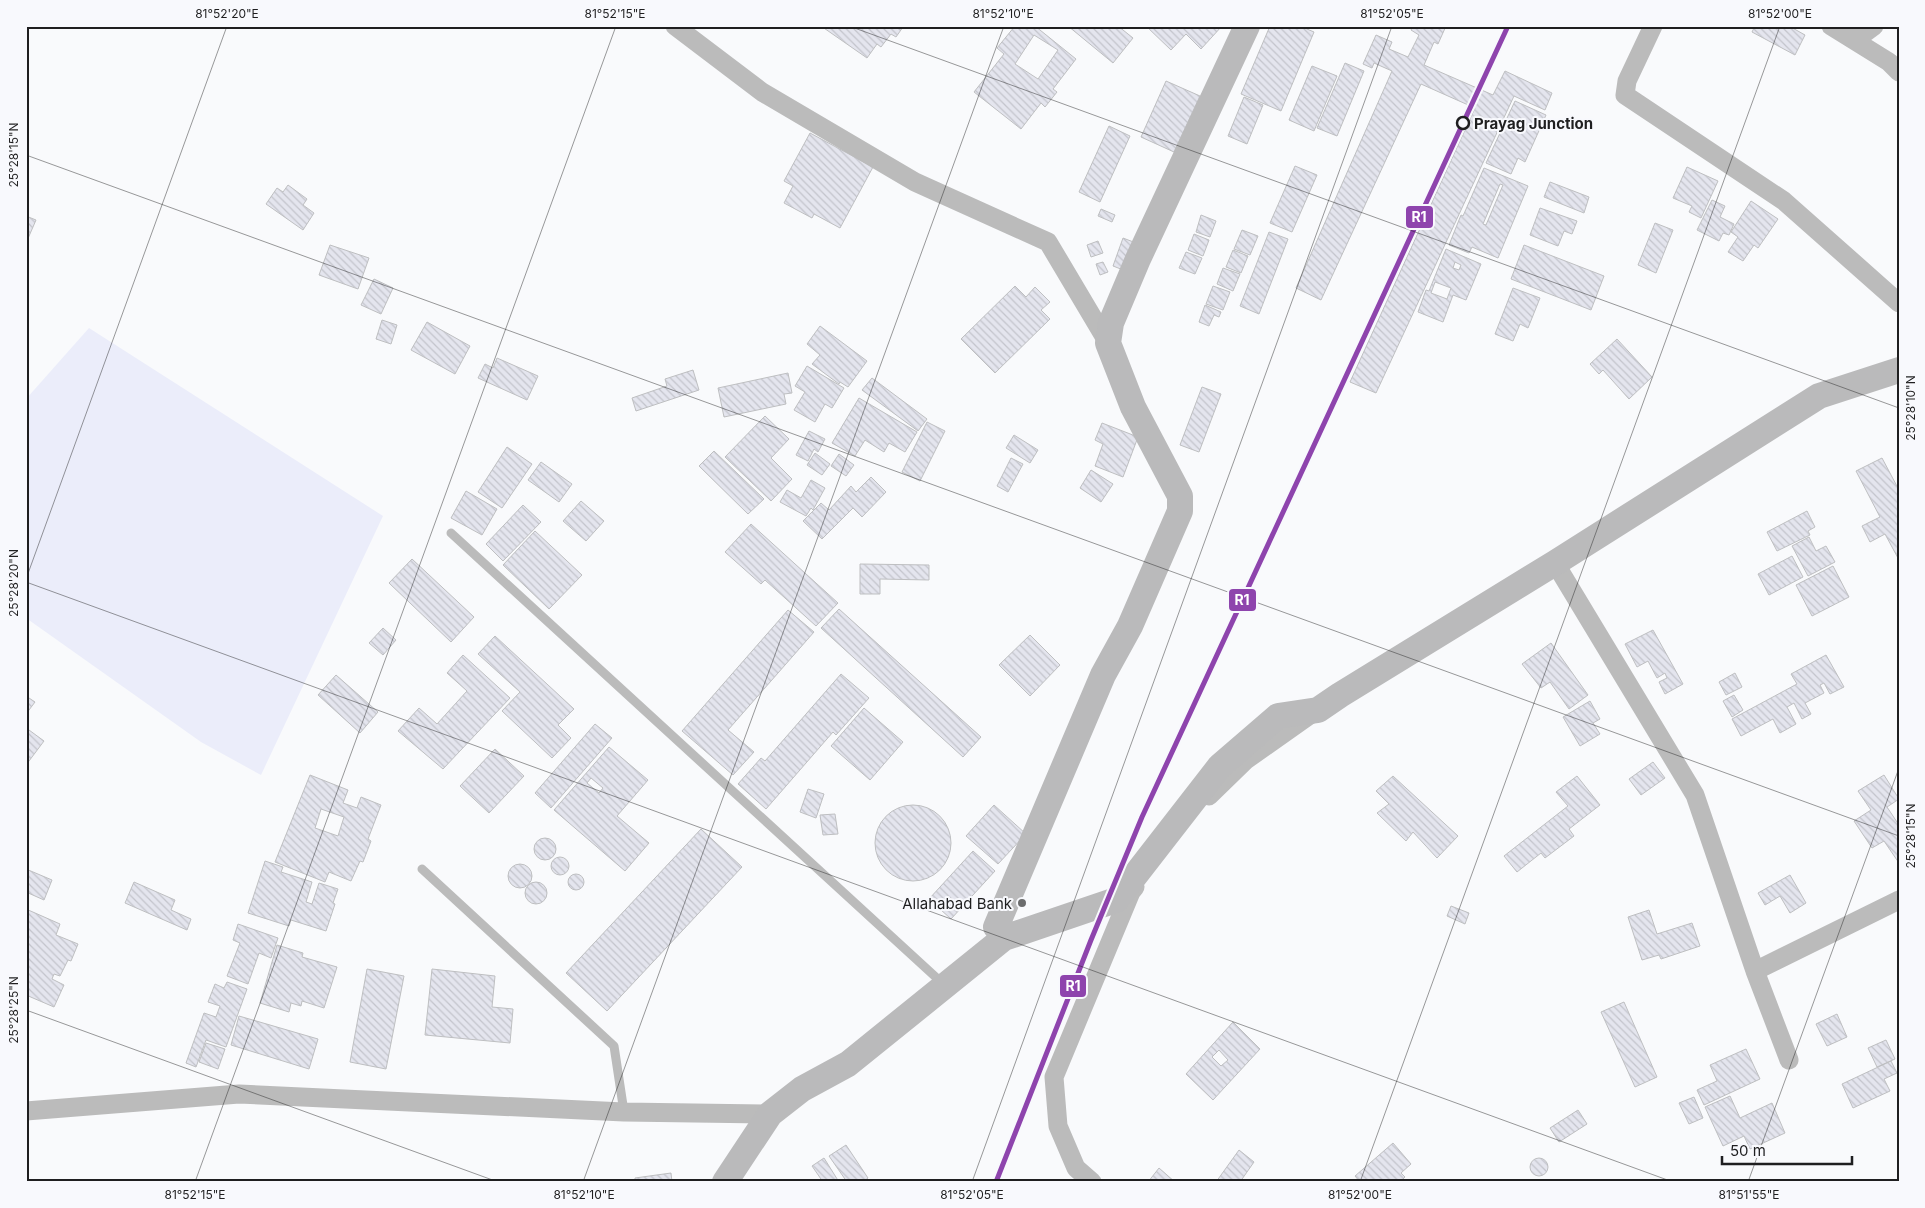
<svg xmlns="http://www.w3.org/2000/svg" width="1925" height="1208" font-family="Inter,sans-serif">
<defs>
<pattern id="building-back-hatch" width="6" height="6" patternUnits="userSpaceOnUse" patternTransform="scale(1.25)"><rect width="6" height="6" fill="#e4e5ee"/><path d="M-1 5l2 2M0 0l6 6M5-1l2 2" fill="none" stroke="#c3c4cc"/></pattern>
</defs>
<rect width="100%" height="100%" fill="#f9fafc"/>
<!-- pitch -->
<path fill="#ebedfa" d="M89,328l294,188 -122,259 -60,-33 -175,-124v-219z"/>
<!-- building -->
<path fill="url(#building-back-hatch)" stroke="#bebfc1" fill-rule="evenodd" d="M821,26h81l1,1 -7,10 -5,-3 -10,13 -4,-3 -10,14z
M1015,26h20l41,33 -23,30 4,3 -12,15 -4,-4 -20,26 -47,-37 30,-38 -7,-6zM1034,35l24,15 -20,29 -23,-15z
M1068,26h50l15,12 -20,25z
M1146,26h76l-21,23 -15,-15 -15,16z
M1270,26h30l14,6 -33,79 -40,-17z
M1413,26h33l-8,18 -4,-2 -10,23 69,30 12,-24 47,22 -7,17 -31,-14 -138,297 -26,-11 125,-274 -54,-24 -100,216 -25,-12 96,-217 -18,-8 -2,5 -9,-4 13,-29 16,7 -3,7 19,8 11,-22 -8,-5z
M1755,26h34l16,9 -10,20 -43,-23z
M1345,63l19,8 -27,65 -20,-8z
M1312,66l25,10 -23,55 -25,-11z
M1166,81l34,15 -26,56 -33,-15z
M1244,97l19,8 -16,39 -19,-8z
M1515,101l31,14 -21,47 -7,-4 -7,16 -25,-11z
M1109,126l21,10 -30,66 -21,-10z
M810,133l63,34 -33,61 -26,-14 -2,4 -28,-15 9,-17 -9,-5z
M1295,166l22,9 -25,57 -22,-9z
M1687,167l31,14 -17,37 -12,-6 3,-6 -19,-8z
M1484,168l44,18 -30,72 -26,-11 -3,6 -20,-8 12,-30 2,1zM1500,184l3,1 -17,40 -3,-1z
M1550,182l39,15 -5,16 -40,-16z
M288,185l19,14 -4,6 11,8 -11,17 -37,-26 11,-16 6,4z
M1712,200l13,6 -5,11 14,7 -5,11 -6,-2 -4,8 -22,-11z
M1751,201l27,18 -20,29 -4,-3 -11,16 -15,-9 10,-15 -7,-5z
M1540,208l37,13 -5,13 -8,-3 -6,15 -28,-11z
M1101,209l14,6 -3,7 -14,-6z
M1201,215l15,6 -6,16 -14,-5z
M26,216l10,4 -10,23z
M1655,223l18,7 -17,43 -18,-8z
M1242,230l16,6 -8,19 -16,-6z
M1269,232l19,7 -29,75 -19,-8z
M1194,234l15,6 -6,16 -15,-6z
M1123,238l13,5 -10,28 -13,-5z
M1098,241l5,12 -12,4 -4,-12z
M330,245l39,13 -11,31 -39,-14z
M1524,245l80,31 -13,34 -80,-31z
M1446,249l35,15 -15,36 -13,-5 -10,27 -25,-10 8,-22 3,1zM1455,262l6,3 -2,5 -6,-2zM1435,282l16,6 -4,11 -16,-6z
M1233,250l15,6 -7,17 -15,-6z
M1186,252l16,6 -7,16 -16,-6z
M1103,262l5,10 -8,3 -4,-11z
M1223,268l17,6 -7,17 -16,-7z
M374,279l19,9 -12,26 -20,-9z
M1015,286l11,11 9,-10 15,15 -9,8 9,9 -55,54 -34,-34z
M1213,286l17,6 -7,18 -17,-6z
M1513,288l27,10 -12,30 -8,-4 -7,17 -18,-7z
M1205,305l16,7 -2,5 -5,-2 -5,11 -10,-4z
M382,320l15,5 -6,19 -15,-5z
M427,322l43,24 -15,28 -44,-24z
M820,326l47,35 -19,26 -8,-5 -1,2 -27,-20 8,-9 -13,-11z
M1617,339l35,38 -23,22 -26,-29 -4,4 -9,-10z
M497,358l41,18 -11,24 -49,-22 7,-14 8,4z
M807,366l37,22 -12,20 -7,-4 -10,18 -21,-12 11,-18 -10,-6z
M693,370l6,20 -63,21 -4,-13 35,-12 -2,-7z
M788,373l4,20 -8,1 2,10 -62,13 -6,-29z
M872,378l55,41 -9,12 -56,-41z
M1202,387l19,7 -22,58 -19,-7z
M859,398l58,34 -12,20 -16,-9 -5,9 -19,-12 -10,16 -23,-13z
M765,416l24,23 -18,19 21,21 -21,22 -46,-44z
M927,422l18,9 -25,50 -18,-9z
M1102,423l36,14 -15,40 -28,-11 8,-22 -8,-4z
M809,431l16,8 -7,13 -4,-3 -6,12 -12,-6z
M1014,435l24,15 -8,13 -24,-15z
M507,447l25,17 -30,44 -24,-16z
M714,451l50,48 -16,15 -49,-48z
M815,453l15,11 -8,11 -15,-10z
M839,454l15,11 -8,11 -15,-10z
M1011,458l12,6 -15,28 -11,-6z
M1882,458l17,32v70l-14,-26 -15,8 -8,-16 18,-9 -24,-46z
M541,462l31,22 -13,18 -31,-22z
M1091,470l22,14 -12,18 -21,-14z
M871,477l15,15 -24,25 -9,-9 -31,31 -19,-18 18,-18 8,7 22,-24 5,6z
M811,480l14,8 -12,22 -2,-2 -5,8 -26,-14 7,-12 14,8z
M466,491l31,18 -15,26 -31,-17z
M581,501l23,20 -18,20 -23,-20z
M523,505l18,17 -38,39 -17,-17z
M1807,511l8,16 -7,4 2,4 -33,16 -10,-19z
M751,524l87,79 -22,23 -51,-46 -4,4 -36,-32z
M535,531l47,44 -33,34 -46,-44z
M1809,537l7,14 10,-5 9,16 -27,14 -16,-30z
M1792,556l11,21 -34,18 -11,-21z
M412,559l62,58 -23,25 -62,-59z
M860,564l69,1v15l-49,-1v15h-20z
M1833,566l16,31 -37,19 -16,-31z
M839,609l142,128 -18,20 -142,-129z
M788,610l26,22 -86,98 26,22 -21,23 -51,-44z
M383,628l13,12 -13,15 -14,-12z
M1653,630l30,54 -18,10 -6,-12 8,-4 -2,-5 -8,5 -9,-17 -11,6 -12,-23z
M1030,635l30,30 -30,31 -31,-31z
M495,636l79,73 -16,16 13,13 -19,20 -50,-47 18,-19 -42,-38z
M1551,643l37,52 -19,14 -19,-27 -9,6 -19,-24z
M463,655l47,43 -67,71 -45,-38 21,-23 18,16 30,-33 -20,-18z
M1826,655l18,32 -14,7 -6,-11 -4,2 4,8 -19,10 6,11 -9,5 -8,-16 -7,4 9,17 -16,9 -7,-14 -32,17 -9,-17 65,-35 -6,-10z
M1735,673l7,14 -16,8 -7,-13z
M841,674l28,24 -33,37 -3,-3 -67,77 -28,-25 23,-26 4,3z
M336,675l42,37 -18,21 -42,-38z
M1734,695l9,15 -11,7 -9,-16z
M26,696l9,6 -9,12z
M1590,701l10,18 -7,4 7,11 -20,12 -17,-29z
M864,708l39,34 -33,38 -39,-34z
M595,724l17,14 -61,70 -16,-15z
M29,730l15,11 -18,24v-31z
M609,747l39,33 -31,36 32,27 -24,28 -71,-61zM591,778l12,10 -4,5 -12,-10z
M495,749l29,27 -35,37 -29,-27z
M1653,762l12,16 -24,17 -12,-16z
M310,775l38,15 -5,13 14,5 4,-11 20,8 -13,34 3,2 -8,21 -3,-1 -9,20 -22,-9 -4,10 -50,-20zM321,809l23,8 -6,19 -23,-8z
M1884,775l15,24 -12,8 12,18v38l-15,-22 -12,7 -18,-27 17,-11 -13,-19z
M1393,776l65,60 -21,22 -24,-26 -7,9 -29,-28 12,-9 -13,-13z
M1577,776l23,29 -31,24 5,7 -29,22 -4,-5 -24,19 -13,-16 64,-50 -12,-14z
M808,789l16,5 -8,24 -16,-6z
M875 843a38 38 0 1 1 76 0a38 38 0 1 1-76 0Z
M994,805l32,29 -28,30 -32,-28z
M835,814l3,20 -15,1 -3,-20z
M701,829l41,38 -135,144 -41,-38z
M534 849a11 11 0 1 1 22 0a11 11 0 1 1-22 0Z
M973,851l22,20 -44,48 -22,-20z
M551 866a9 9 0 1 1 18 0a9 9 0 1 1-18 0Z
M265,861l18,6 -2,5 31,10 -6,20 6,2 7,-21 19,6 -5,14 2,1 -9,27 -35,-11 -2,6 -41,-13z
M508 876a12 12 0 1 1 24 0a12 12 0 1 1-24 0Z
M26,869l26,11 -8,20 -18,-8z
M568 882a8 8 0 1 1 16 0a8 8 0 1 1-16 0Z
M1790,875l16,28 -16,10 -10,-17 -15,9 -7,-12z
M134,882l41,18 -4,10 20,9 -4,11 -62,-27z
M525 893a11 11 0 1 1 22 0a11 11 0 1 1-22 0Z
M1451,906l18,7 -4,11 -18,-8z
M26,909l34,15 -4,11 22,9 -7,17 -3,-1 -8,16 -6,-2 -2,5 12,6 -10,22 -28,-12z
M1649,910l8,24 35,-11 8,23 -39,13 -2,-4 -17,5 -14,-43z
M238,924l40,14 -7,20 -12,-5 -11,31 -21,-8 13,-33 -7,-3z
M277,945l26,8 -1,4 35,10 -13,41 -22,-7 -1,5 -10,-3 -2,9 -29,-9z
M367,969l37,7 -18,93 -36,-7z
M432,969l63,7 -3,31 21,2 -3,34 -85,-8z
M227,982l20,7 -21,58 -20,-7 -10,27 -10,-4 18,-50 12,4 4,-11 -12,-4 7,-18 9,4z
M1624,1002l33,75 -22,10 -34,-75z
M1837,1014l10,23 -20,9 -11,-22z
M239,1016l79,23 -9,30 -78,-24z
M1233,1022l27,27 -47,51 -27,-26zM1219,1050l9,10 -7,6 -9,-9z
M1886,1040l9,19 -18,8 -9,-19z
M206,1043l19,6 -7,20 -19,-7z
M1746,1049l14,30 -56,26 -7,-15 20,-9 -7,-16z
M1891,1061l6,12 -13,6 6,12 -37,17 -11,-24z
M1730,1096l10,22 32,-15 13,30 -35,16 -6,-13 -21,10 -18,-39z
M1694,1097l9,21 -14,6 -10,-21z
M1578,1110l9,14 -28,18 -9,-14z
M1393,1143l18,21 -10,9 4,4 -5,5h-40l-5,-6z
M846,1145l22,33 -5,4h-16l-18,-26z
M1239,1150l15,12 -14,20h-24z
M1530 1167a9 9 0 1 1 18 0a9 9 0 1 1-18 0Z
M824,1158l15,24h-16l-11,-16z
M1159,1168l16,14h-27z
M671,1173l1,9h-37v-4z"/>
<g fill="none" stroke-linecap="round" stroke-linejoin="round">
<!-- lane -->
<path stroke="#bbb" stroke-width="9" d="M451,533l489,448
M422,869l192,177 10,66"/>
<!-- street -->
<path stroke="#bbb" stroke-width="19" d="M675,26l87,66 153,90 133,60 60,101
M1653,26l-26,55 -2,14 159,106 115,102
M1831,26l58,36 10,10
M1855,40l19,-14
M1555,563l140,232 60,176 144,-71
M1209,796l37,-36 68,-48
M1755,971l34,89
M26,1111l213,-17 385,18 146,2
M1092,1182l-16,-14 -18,-42 -4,-49 77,-185 4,-5"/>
<!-- secondary -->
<path stroke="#bababb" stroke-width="26" d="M996,927l107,-252 27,-49 50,-115v-15l-47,-89 -25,-64 3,-20 27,-64 109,-233
M725,1182l45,-68 32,-25 46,-25 156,-126 112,-38 104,-134 58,-50 40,-6 22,-15 215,-132 264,-167 80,-26"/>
<!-- rail-1 casing -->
<g stroke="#f8f9fd" stroke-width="9">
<path id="rail-1" d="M996,1182l95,-242 51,-123 366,-791"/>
</g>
<!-- rail-1 -->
<use href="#rail-1" stroke="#8e44ad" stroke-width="5"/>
</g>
<!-- ticks -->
<path fill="none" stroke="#1f1f20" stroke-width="1" stroke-opacity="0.45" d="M849,26l1050,382M26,155l1873,681M26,579l201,-553M26,582l1647,600M26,1010l472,172M195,1182l421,-1156M583,1182l421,-1156M972,1182l420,-1156M1360,1182l420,-1156M1748,1182l151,-414"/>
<!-- markers -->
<circle fill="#f8f9fd" stroke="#1f1f20" stroke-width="2.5" cx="1463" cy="123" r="6"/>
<circle fill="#6b6c6d" stroke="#f8f9fd" stroke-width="2" cx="1022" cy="903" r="5"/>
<g text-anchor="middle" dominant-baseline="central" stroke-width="4" stroke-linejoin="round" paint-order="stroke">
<!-- stop labels -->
<g font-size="15" font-weight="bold" fill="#1f1f20" stroke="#f8f9fd" text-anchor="start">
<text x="1474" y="123">Prayag Junction</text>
</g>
<!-- poi labels -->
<g font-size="15" fill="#1f1f20" stroke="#f8f9fd" text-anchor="end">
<text x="1012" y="903">Allahabad Bank</text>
</g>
</g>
<g stroke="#f8f9fd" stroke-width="2">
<rect x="1405" y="205" width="29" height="24" rx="5" fill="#8e44ad"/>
<rect x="1228" y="588" width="29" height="24" rx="5" fill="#8e44ad"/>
<rect x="1059" y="974" width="28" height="24" rx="5" fill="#8e44ad"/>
</g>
<g font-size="14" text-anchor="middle" font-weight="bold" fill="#fff">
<text x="1419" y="222">R1</text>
<text x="1242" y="605">R1</text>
<text x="1073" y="991">R1</text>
</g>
<!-- border -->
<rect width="1925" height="1208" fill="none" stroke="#f8f9fd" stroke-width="55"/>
<!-- scale -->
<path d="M1722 1156v8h130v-8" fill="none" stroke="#1f1f20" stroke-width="2.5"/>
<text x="1730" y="1156" font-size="15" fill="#1f1f20" stroke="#f8f9fd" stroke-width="4" paint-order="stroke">50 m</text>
<rect x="28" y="28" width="1870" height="1152" fill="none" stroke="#1f1f20" stroke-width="2"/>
<g font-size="12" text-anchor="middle" fill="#1f1f20">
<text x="227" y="18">81°52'20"E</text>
<text x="615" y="18">81°52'15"E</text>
<text x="1003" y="18">81°52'10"E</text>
<text x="1392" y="18">81°52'05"E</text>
<text x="1780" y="18">81°52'00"E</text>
<text transform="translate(14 155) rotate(-90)" y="4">25°28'15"N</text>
<text transform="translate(1911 408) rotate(-90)" y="4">25°28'10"N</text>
<text transform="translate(14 583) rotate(-90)" y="4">25°28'20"N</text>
<text transform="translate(1911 836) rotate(-90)" y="4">25°28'15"N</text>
<text transform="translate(14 1010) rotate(-90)" y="4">25°28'25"N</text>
<text x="195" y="1199">81°52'15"E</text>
<text x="584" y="1199">81°52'10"E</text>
<text x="972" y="1199">81°52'05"E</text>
<text x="1360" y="1199">81°52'00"E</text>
<text x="1749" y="1199">81°51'55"E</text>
</g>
</svg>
